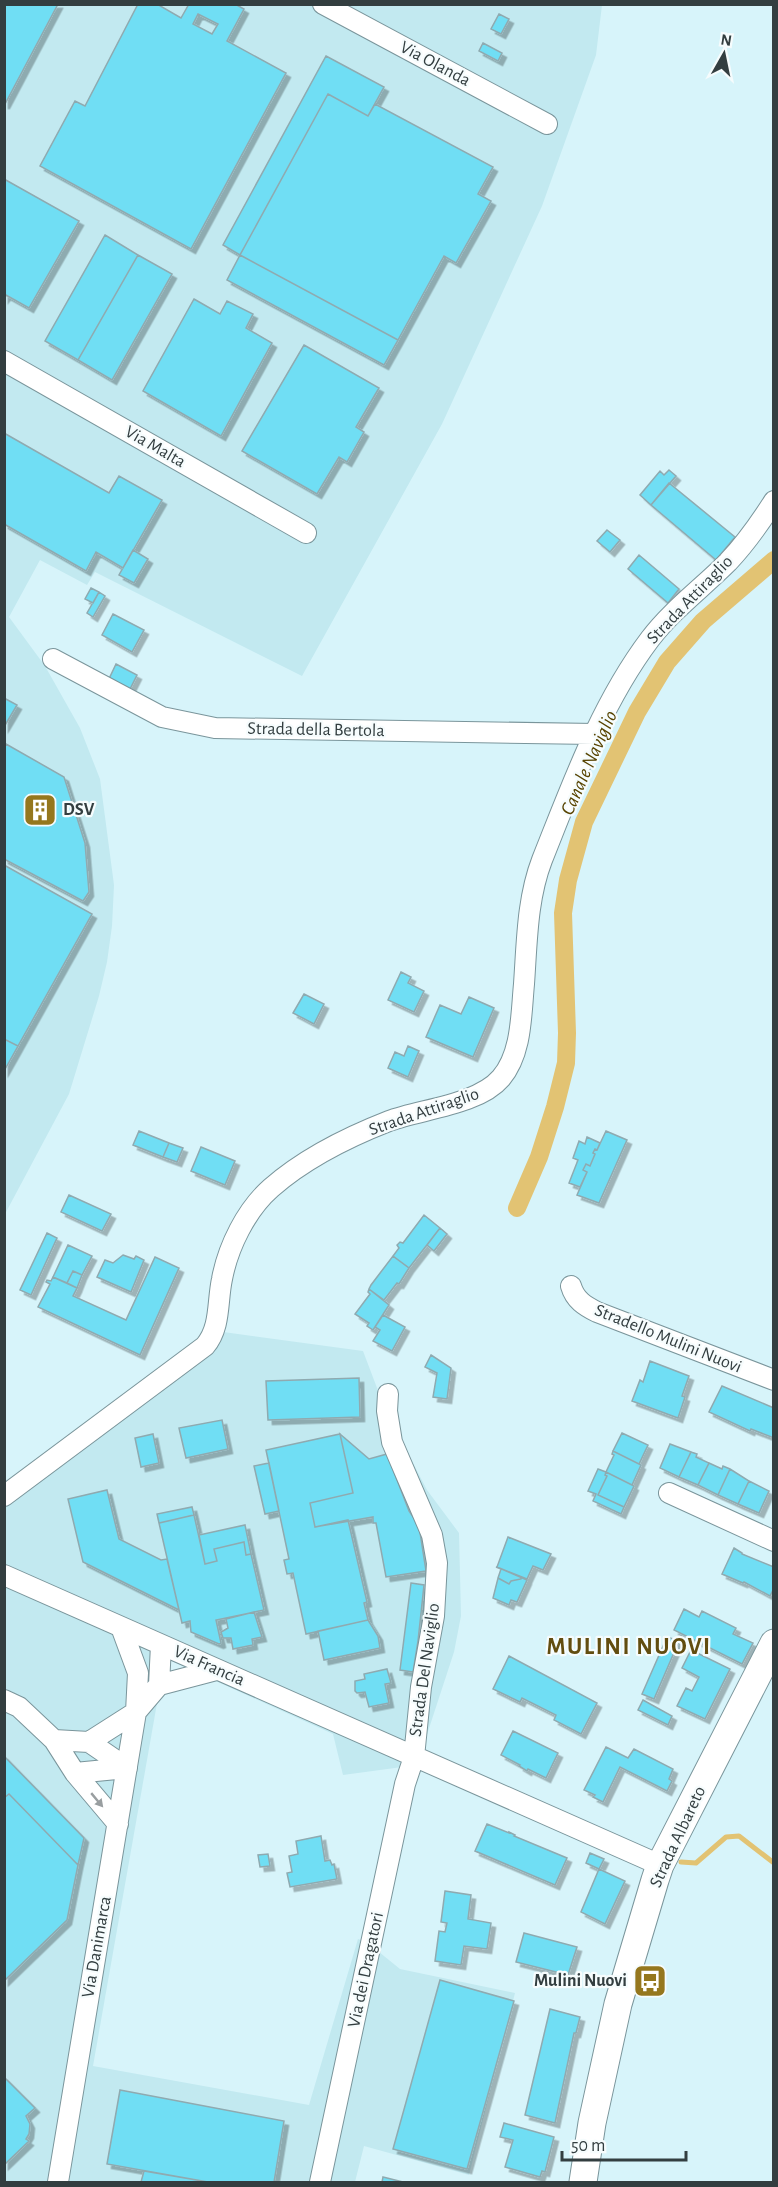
<svg xmlns="http://www.w3.org/2000/svg" width="778" height="2187" font-family="'Alegreya Sans',sans-serif">
<defs>
<filter id="shadow"><feDropShadow dx="4.5" dy="4.5" stdDeviation="0" flood-color="#0004"/></filter>
</defs>
<rect width="100%" height="100%" fill="#d7f4fa"/>
<!-- built -->
<path fill="#c2e9f0" d="M5,5h597l-6,50 -54,151 -100,218 -140,252 -207,-104 -8,13 -47,-25 -31,57 36,49 35,62 20,51 14,106 -2,41 -5,36 -8,34 -30,98 -64,120z
M216,1331l147,20 22,58 42,81 32,43 2,83 -7,36 -37,113 -74,10 -10,-41 -168,-76 -72,408 216,39 49,-166 10,4 32,26 115,24 -46,182 -105,-29 -9,36h-350l-1,-697z"/>
<g fill="none" stroke-linecap="round" stroke-linejoin="round">
<!-- stream -->
<path stroke="#e2c373" stroke-width="5" d="M681,1862l15,1 30,-26 13,-1 35,27"/>
<!-- canal -->
<path stroke="#e2c373" stroke-width="18" d="M517,1208l22,-51 16,-50 11,-44 1,-30 -4,-120 5,-33 16,-58 53,-110 30,-50 36,-41 71,-61"/>
</g>
<!-- building -->
<path fill="#70def4" stroke="#8faab0" stroke-width="1.5" fill-rule="evenodd" filter="url(#shadow)" d="M4,4h54l-53,100h-1z
M138,4h19l24,14 8,-14h46l9,5 -17,32 59,32 -95,176 -151,-83 35,-65 10,5zM198,14l20,10 -6,10 -19,-10z
M499,14l10,5 -8,15 -10,-5z
M483,43l19,10 -4,8 -19,-10z
M326,56l58,31 -16,29 -40,-22 -88,161 -17,-10z
M328,94l40,22 7,-12 118,63 -15,27 13,7 -35,62 -12,-7 -46,84 -158,-85z
M4,179l75,42 -50,87 -23,-13 -2,3z
M105,235l33,20 -60,105 -33,-19z
M138,255l34,19 -60,106 -34,-20z
M240,255l158,85 -14,25 -157,-85z
M194,299l26,15 7,-13 26,13 -7,14 26,15 -51,93 -78,-45z
M304,345l75,43 -23,39 8,5 -17,30 -8,-5 -22,37 -75,-43z
M4,433l105,60 10,-17 43,24 -39,68 -27,-16 -10,19 -82,-47z
M669,470l7,6 -25,29 -11,-10 20,-24 4,4z
M669,483l66,54 -19,23 -65,-55z
M607,530l13,10 -10,12 -13,-11z
M133,550l15,9 -14,24 -15,-8z
M639,555l40,34 -11,14 -40,-34z
M91,588l8,4 -6,11 -8,-4z
M99,592l6,4 -12,21 -6,-4z
M113,614l31,16 -12,22 -30,-17z
M116,664l21,11 -8,16 -21,-10z
M4,698l13,7 -13,22z
M6,744l58,33 21,66 4,49 -6,9 -79,-42v-112z
M4,865l88,49 -74,132 -14,-7z
M401,972l10,5 -3,6 16,8 -10,21 -26,-12z
M304,994l20,10 -10,20 -21,-11z
M469,997l25,11 -21,49 -47,-20 14,-32 21,9z
M4,1039l14,7 -14,25z
M408,1046l11,5 -11,26 -20,-9 7,-16 9,4z
M139,1131l30,12 -6,14 -30,-12z
M606,1131l21,9 -28,63 -22,-8 10,-23 -4,-2 3,-6 4,2 5,-12 -2,-1 2,-4 2,1z
M587,1137l13,6 -3,7 -2,-1 -2,4 2,1 -5,12 -4,-2 -3,6 4,2 -7,15 -11,-4 9,-23 -5,-2 6,-17 6,3z
M169,1143l14,5 -6,14 -14,-5z
M201,1147l34,14 -10,24 -34,-14z
M69,1195l42,19 -9,17 -41,-19z
M424,1215l16,13 -31,40 -16,-12 6,-8 -2,-3 3,-3 3,1z
M440,1228l7,6 -13,17 -7,-6z
M47,1233l10,5 -26,57 -11,-5z
M68,1245l24,11 -10,19 -9,-4 -6,12 -14,-6z
M123,1255l11,4 2,-3 8,4 -13,32 -34,-15 8,-17 8,3z
M393,1256l16,12 -10,16 -2,-1 -13,17 -15,-11 2,-4z
M155,1257l24,11 -39,87 -102,-48 12,-23 -4,-2 1,-2 4,1 2,-4 24,11 -4,8 53,24z
M73,1271l9,4 -5,13 -10,-5z
M369,1289l20,16 -16,25 -6,-4 2,-3 -14,-9 15,-20 -2,-2z
M383,1315l22,12 -13,24 -19,-10 7,-11 -5,-3z
M431,1355l20,13 -4,31 -14,-2 4,-24 -12,-6z
M650,1361l39,15 -7,20 3,1 -7,21 -46,-17 8,-21 3,2z
M359,1378l1,39 -92,3 -2,-39z
M722,1386l52,22v30l-23,-9 -1,2 -41,-19z
M222,1420l6,29 -42,9 -7,-30z
M622,1433l26,12 -9,19 -26,-13z
M153,1434l6,29 -18,4 -6,-29z
M340,1434l29,25 18,-5 22,57 10,15 7,45 -40,6 -10,-54h-3v-6l-58,10 -5,-24 43,-10z
M340,1434l13,59 -43,10 5,24 33,-7 19,82 -3,1 4,17 -62,14 -13,-61 -6,1 -3,-14 5,-1 -23,-109z
M670,1444l21,8 -12,25 -19,-9z
M613,1451l28,14 -9,20 -26,-13 8,-17 -2,-1z
M691,1452l6,2 -1,3 13,6 -11,22 -19,-8z
M269,1463l10,48 -14,3 -11,-48z
M709,1463l13,6 1,-3 7,3 -12,26 -20,-10z
M598,1469l8,3 -1,3 2,1 -9,19 26,12 -3,7 -28,-13 3,-7 -8,-3z
M730,1469l19,12 -11,23 -20,-9z
M606,1472l28,14 -10,21 -26,-12 9,-19 -2,-1z
M749,1481l20,10 -10,22 -21,-9z
M107,1490l12,49 42,21 6,-1 12,51 -96,-48 -15,-63z
M192,1507l2,8 -35,8 -2,-9z
M194,1515l11,49 12,-3 -3,-12 30,-7 2,13 5,-1 13,56 -48,10 5,23 -2,1 -28,-12 -1,-11 -8,2 -23,-100z
M245,1525l6,29 -5,1 -2,-13 -30,7 3,12 -12,3 -6,-29z
M508,1537l43,17 -8,16 -10,-4 -6,13 -30,-12z
M734,1548l8,5v1l32,13v21l-4,8 -26,-14 -1,1 -21,-9z
M496,1567h1l30,13 -6,-3v2l-10,2 -2,3 -11,-6 3,-9z
M521,1577l6,3 -10,22 -6,-2 -2,5 -16,-7 5,-20 11,6 2,-3 10,-2z
M411,1583l13,2 -6,56 -5,31 -13,-2z
M684,1609l15,8 3,-6 34,17 -3,6 20,9 -11,21 -68,-34z
M254,1612l8,25 -10,2 1,6 -20,4 -2,-11h-8l-2,-6 7,-4 -2,-9z
M368,1620l10,16 2,12 -56,12 -6,-29z
M667,1637l12,4 -25,58 -12,-5z
M691,1650l39,19 -25,50 -28,-13 9,-18 6,3 7,-14 -17,-9z
M509,1656l88,47 -16,31 -27,-14 2,-5 -34,-17 -2,4 -27,-13z
M387,1669l4,14 -6,1 4,19 -20,4 -4,-15 -8,1 -2,-2v-10l10,-2 -1,-5z
M643,1700l29,16 -4,9 -30,-15z
M513,1731l45,22 -12,25 -18,-9 -1,2 -8,-5 1,-1 -19,-10z
M606,1747l22,11 6,-9 39,20 -4,10 3,2 -5,10 -47,-24 -17,35 -10,-5 2,-2 -11,-5z
M4,1756l80,82 -6,27 -69,-71 -5,4z
M9,1794l69,71 -11,55 -63,61v-183z
M487,1824l22,9v-1l6,3 -1,1 53,22 -12,27 -80,-34z
M321,1836l4,25 5,-1 2,5 2,-1 3,15 -47,8 -3,-14 5,-1 -3,-16 9,-2 -2,-13z
M590,1853l14,6 -5,10 -13,-6z
M268,1854l2,12 -10,1 -2,-12z
M599,1869l26,12 -20,43 -24,-12z
M445,1891l26,4 -3,24 23,4 -4,26 -23,-3 -3,19 -26,-4 4,-30 6,1 2,-9 -6,-1z
M524,1933l53,14 -9,28 -52,-13z
M440,1980l74,21 -47,168 -74,-20z
M550,2009l30,8 -4,16h-2l-19,90 -30,-8z
M4,2077l31,31 -9,8 4,8 -1,10 -3,5 3,2 -25,24z
M120,2090l164,31 -10,61h-66l-101,-18z
M504,2123l50,14 -9,35 -3,-1 -2,6 -35,-10 8,-27 -13,-3z
M144,2171l64,11h-67z
M383,2177l20,5h-21z"/>
<g fill="none" stroke-linecap="round" stroke-linejoin="round">
<!-- street casing -->
<g stroke="#7a959b" stroke-width="22">
<path id="street" d="M323,4l224,120
M4,361l302,172
M53,659l109,58 53,11 380,6
M571,1286c4,14 14,20 26,26l177,68
M669,1493l105,48
M4,1496l201,-150c16,-19 12,-44 17,-67 6,-32 24,-69 49,-91 33,-29 77,-51 118,-67 32,-12 89,-16 112,-43 21,-25 20,-63 23,-94 3,-42 3,-85 18,-124 30,-75 59,-156 108,-221 22,-29 52,-51 78,-77 18,-19 32,-39 46,-61
M4,1575l656,290
M159,1685l2,-40
M4,1700l15,7 35,33 21,33 43,51
M54,1740l35,2 47,-30 23,-27 57,-15
M89,1742l38,26
M75,1773l52,-5
M58,2182l78,-470 2,-39 -17,-46
M320,2182l85,-398 9,-27 7,-70 13,-71 3,-53 -5,-28 -40,-93 -5,-31 1,-17"/>
</g>
<!-- secondary casing -->
<g stroke="#7a959b" stroke-width="29">
<path id="secondary" d="M583,2182l9,-59 26,-119 37,-124 5,-15 114,-222"/>
</g>
<!-- street -->
<use href="#street" stroke="#fff" stroke-width="20"/>
<!-- secondary -->
<use href="#secondary" stroke="#fff" stroke-width="27"/>
</g>
<!-- one-way arrows -->
<defs><path id="oneway-solid" d="M-6-.8H1V-3.2L6.5 0L1 3.2V.8H-6Z" transform="scale(1.5)"/></defs>
<use fill="#999ea0" href="#oneway-solid" transform="translate(97 1800) rotate(50)"/>
<!-- icons -->
<defs>
<g id="building-square" transform="scale(1.725)"><rect x="-9" y="-9" width="18" height="18" rx="4" fill="#95771e" stroke="#f6fcfd"/><path d="M-4-6H4V6H1V3H-1V6H-4ZM-2.5-4.3h1.7v1.8h-1.7ZM.8-4.3h1.7v1.8H.8ZM-2.5-1h1.7V.8h-1.7ZM.8-1h1.7V.8H.8Z" fill="#fff"/></g>
<g id="bus-square" transform="scale(1.725)"><rect x="-9" y="-9" width="18" height="18" rx="4" fill="#95771e" stroke="#f6fcfd"/><path d="M-5-6H5V4H4V6H2V4H-2V6H-4V4H-5ZM-3.5-4V0h7V-4ZM-3.5 1.2v1.5H-2V1.2ZM2 1.2v1.5H3.5V1.2Z" fill="#fff"/></g>
</defs>
<g fill-rule="evenodd">
<use href="#building-square" x="40" y="810"/>
<use href="#bus-square" x="650" y="1981"/>
</g>
<g text-anchor="middle" dominant-baseline="central" stroke-width="4.5" stroke-linejoin="round" paint-order="stroke">
<!-- street labels -->
<g font-size="18" fill="#333e40" stroke="#f6fcfd">
<text transform="translate(435 64) rotate(28)">Via Olanda</text>
<text transform="translate(155 447) rotate(30)">Via Malta</text>
<text transform="translate(690 600) rotate(-46)">Strada Attiraglio</text>
<text transform="translate(316 730) rotate(1)">Strada della Bertola</text>
<text transform="translate(424 1112) rotate(-19)">Strada Attiraglio</text>
<text transform="translate(668 1339) rotate(22)">Stradello Mulini Nuovi</text>
<text transform="translate(209 1666) rotate(24)">Via Francia</text>
<text transform="translate(425 1670) rotate(-82)">Strada Del Naviglio</text>
<text transform="translate(678 1837) rotate(-65)">Strada Albareto</text>
<text transform="translate(97 1947) rotate(-80)">Via Danimarca</text>
<text transform="translate(366 1970) rotate(-78)">Via dei Dragatori</text>
</g>
<!-- poi labels -->
<g font-size="18" font-weight="bold" fill="#333e40" stroke="#f6fcfd" text-anchor="start">
<text x="63" y="810">DSV</text>
<text x="627" y="1981" text-anchor="end">Mulini Nuovi</text>
</g>
<!-- water labels -->
<g font-size="20" font-style="italic" fill="#574300" stroke="#f6fcfd">
<text transform="translate(589 763) rotate(-66)">Canale Naviglio</text>
</g>
<!-- district labels -->
<g font-size="24" font-weight="bold" letter-spacing="1.5" fill="#624d10" stroke="#f6fcfd">
<text x="629" y="1647">MULINI NUOVI</text>
</g>
</g>
<!-- border -->
<rect width="778" height="2187" fill="none" stroke="#333e40" stroke-width="12"/>
<!-- north arrow -->
<g transform="translate(724 54) rotate(9)" stroke="#f6fcfd" stroke-width="4.5" paint-order="stroke">
<path d="M0-4.5L10 22L0 15L-10 22Z" fill="#333e40"/>
<text y="-9" font-size="16" font-weight="bold" text-anchor="middle" fill="#333e40">N</text>
</g>
<!-- scale -->
<path d="M562 2151v9h124v-9" fill="none" stroke="#333e40" stroke-width="3"/>
<text x="571" y="2151" font-size="18" fill="#333e40" stroke="#f6fcfd" stroke-width="4.5" paint-order="stroke">50 m</text>
</svg>
